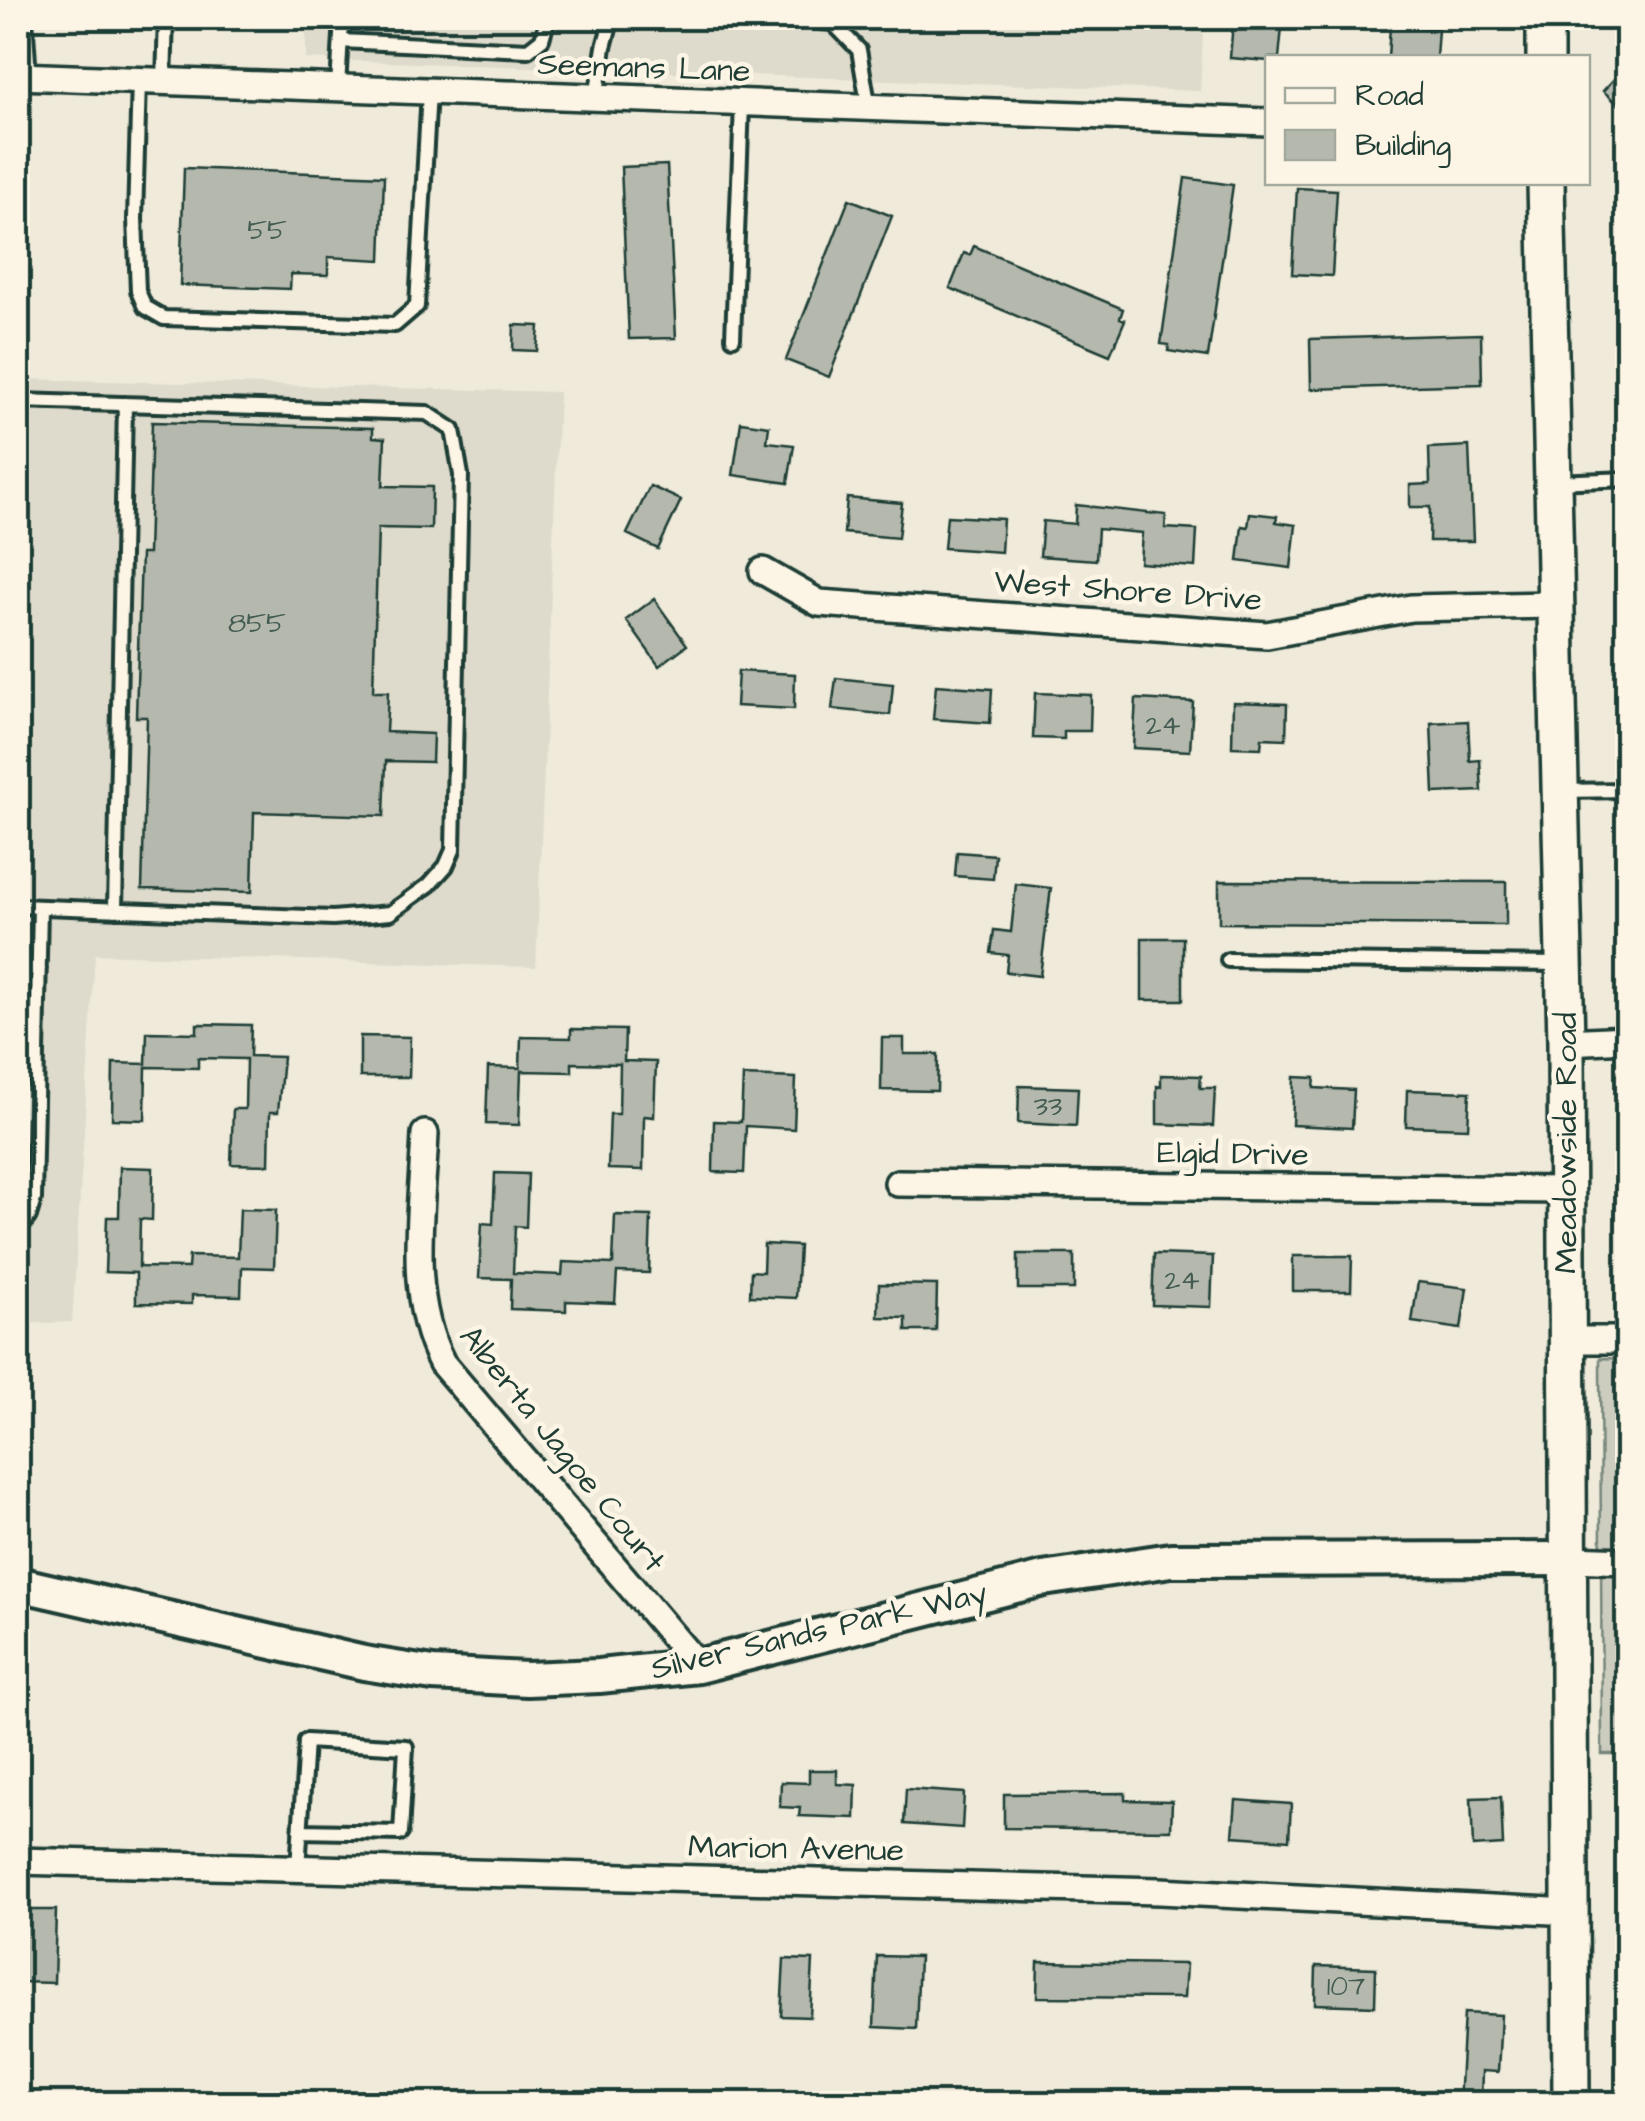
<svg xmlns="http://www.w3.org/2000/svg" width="1645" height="2121" font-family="'Architects Daughter',sans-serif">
<rect width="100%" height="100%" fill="#efeada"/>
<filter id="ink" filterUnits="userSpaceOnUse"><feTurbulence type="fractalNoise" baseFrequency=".01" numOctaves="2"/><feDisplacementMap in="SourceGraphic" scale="20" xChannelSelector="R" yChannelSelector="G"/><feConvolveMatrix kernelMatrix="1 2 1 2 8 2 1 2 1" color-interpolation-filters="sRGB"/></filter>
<g filter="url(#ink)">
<!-- built -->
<path fill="#dedbcc" d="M306,18h898l-4,73 -894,-32z
M18,379l541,13 -23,575 -441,-13 -23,368 -54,2z"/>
<!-- green -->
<path fill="#cccdbf" stroke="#76857a" stroke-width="2.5" d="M1600,1358l27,1v395h-25z"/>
<!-- building -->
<path fill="#b5b9ad" stroke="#1f3d34" stroke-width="2.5" d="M1233,22l49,5 -3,31h-11v3l-38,-3z
M1390,26l48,3 -2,29h-48z
M1628,64v49l-25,-22z
M667,165l9,173 -47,1 -8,-172z
M184,168l200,8 -3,84 -53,-3v18l-37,-1 -1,15 -110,-4z
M1185,178l48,7 -25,172 -40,-6 1,-6 -8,-1z
M1297,188l40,2 -5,86 -40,-2z
M849,199l43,17 -63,161 -43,-17z
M974,246l149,63 -3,9 5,2 -15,35 -160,-67 14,-35 6,2z
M514,325l25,1 -2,25 -24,-1z
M1481,334l1,50 -171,5 -1,-50z
M152,422l221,6v9l12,1 -2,48 49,1 -1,42 -53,-1 -5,164h15l-2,40 47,2 -1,28 -46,-1 -2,55 -130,-4 -2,80 -110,-3 5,-172h-11l5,-163h7z
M741,422l28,4 -2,16 27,3 -6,38 -55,-8z
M1469,446l4,95h-44l1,-34h-20v-22l20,-1 -1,-36z
M650,486l31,14 -23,49 -31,-15z
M847,498l55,5 -4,35 -54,-5z
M1076,505l90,10 -1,13 32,2 -2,37 -55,-4 2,-30 -44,-4 -2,31 -56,-4 3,-35 32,3z
M1250,513l27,3 -1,6 20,3 -5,43 -53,-7 4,-35 6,1z
M947,516l56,3 -2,33 -57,-4z
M654,599l33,46 -28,21 -33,-46z
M738,671l57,3 -1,35 -58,-3z
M836,678l57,6 -3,31 -58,-6z
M936,685l56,4 -2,34 -57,-4z
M1035,693l56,2 -1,36h-26v8l-31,-1z
M1136,699l57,3 -3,49 -57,-3z
M1233,702l54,2 -1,35 -24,-1 -1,10 -29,-1z
M1468,721l2,40 10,-1 2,31 -48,2 -3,-70z
M957,852l38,3 -2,24 -38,-3z
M1219,881l287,1v43l-287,-2z
M1016,884l35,4 -11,88 -34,-4 2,-17 -17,-2 3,-23 17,2z
M1142,938h41v62h-41z
M197,1024l54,1 -1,31 33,1 -5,55h-8l-1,53 -38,-1 2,-55h12l1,-50 -48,-1v10l-52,-1 -1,53 -33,-1 1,-56 33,1 1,-32 50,1z
M571,1029l54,1 -1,31 32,1 -2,55 -10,-1 -1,54 -35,-1 2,-55h9l1,-50 -48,-1v9l-51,-1 -2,54 -33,-1 2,-57 32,1 1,-31 50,1z
M360,1036l50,1 -1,40h-49z
M882,1038h22v16h34l-1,37 -56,-1z
M1161,1075l40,1 -1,12h15l-2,38 -56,-2v-38l4,1z
M743,1076l53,2 -2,51 -48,-3 -2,47 -31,-1 1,-51 27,1z
M1294,1077l21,1 -1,10 40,2 -2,38 -60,-3z
M1019,1086l59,2 -2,38 -58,-3z
M1407,1090l63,2 -2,36 -62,-2z
M120,1167l33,1 -1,52 -12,-1 -1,48 49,1 1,-12 49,1 2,-48 36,1 -2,58 -32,-1 -1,29 -49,-1v9l-56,-1v-30l-31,-1 2,-55h12z
M495,1173l33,1 -2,53 -11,-1 -2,47 49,2 1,-13 50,2 2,-49 36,1 -2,57 -32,-1 -2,31 -49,-2v10l-56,-2 1,-30 -32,-1 3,-55 11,1z
M764,1244l35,2 -3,52 -46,-2 1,-25 12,1z
M1018,1254h56v35h-56z
M1154,1254l59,2 -2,51 -59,-2z
M1293,1256h59l-1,35h-58z
M1418,1282l49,6 -6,41 -49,-7z
M879,1284l58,1 -1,46h-30v-13l-28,-1z
M809,1770h28v14l19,1 -1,33 -56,-2 1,-8 -20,-1 1,-25 28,1z
M906,1789l58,4 -2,35 -58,-4z
M1125,1793v7l47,1 -1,29 -167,-2v-34z
M1501,1797l2,48 -30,2 -2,-49z
M1236,1800l55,4 -2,36 -56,-4z
M18,1910h38l-2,73 -36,-1z
M877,1956l42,1 -3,72 -42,-2z
M784,1959l29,1 -3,57 -29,-1z
M1038,1962l148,2 -2,34 -147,-1z
M1316,1966l60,2 -1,38 -60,-2z
M1464,2013l37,2 -3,57 -16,-1 -1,33h-22z"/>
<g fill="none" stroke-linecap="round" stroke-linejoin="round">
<!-- service casing -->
<g stroke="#1f3d34" stroke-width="20">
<path id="service" d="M25,18l4,59
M776,18l57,5 26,27 10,59
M341,41l187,9 14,-11 6,-21
M139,80l-4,139 3,72 7,16 19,11 231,7 22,-19 12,-215
M164,81l2,-63
M338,87l4,-69
M596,98l8,-51 8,-29
M733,338l9,-234
M18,401l409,12 26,17 8,45 -8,375 -7,16 -17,19 -39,28 -57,5 -315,-12
M1555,482l73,-3
M1562,791l66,-1
M115,910l10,-506
M1228,960l334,4
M18,968l21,1
M18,1232l11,-16 5,-17 6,-292
M298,1869l8,-128 100,6 -5,86 -101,-2
M130,2104l1,-4"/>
</g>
<!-- minor casing -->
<g stroke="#1f3d34" stroke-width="32">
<path id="minor" d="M18,76l1250,46
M763,571l56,32 448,32 144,-27 143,-3
M1566,1042l62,-3
M425,1134c-3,75 -19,160 17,229l256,303
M898,1183l669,7
M1568,1340h60
M1570,1559l58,2
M18,1861l1142,30 411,21"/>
</g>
<!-- tertiary casing -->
<g stroke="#1f3d34" stroke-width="40">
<path id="tertiary" d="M18,1584l346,79 69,11 94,5 72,-3 99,-10 345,-87 128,-19 399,-1"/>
</g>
<!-- secondary casing -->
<g stroke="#1f3d34" stroke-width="42">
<path id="secondary" d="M1545,18v40
M1546,182l20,860 5,1062"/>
</g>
<!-- service -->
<use href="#service" stroke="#fcf5e5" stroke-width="12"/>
<!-- minor -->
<use href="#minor" stroke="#fcf5e5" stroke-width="25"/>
<!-- tertiary -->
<use href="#tertiary" stroke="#fcf5e5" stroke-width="32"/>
<!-- secondary -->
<use href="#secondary" stroke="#fcf5e5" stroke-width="35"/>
</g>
</g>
<g text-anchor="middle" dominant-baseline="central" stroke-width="9" stroke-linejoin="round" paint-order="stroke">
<!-- number labels -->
<g font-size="28" fill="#445c52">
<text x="267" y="230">55</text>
<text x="257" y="623">855</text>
<text x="1163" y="725">24</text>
<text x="1048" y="1106">33</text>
<text x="1182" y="1280">24</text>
<text x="1346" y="1986">107</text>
</g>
<!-- street labels -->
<g font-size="32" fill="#1f3d34" stroke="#fcf5e5">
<text transform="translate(644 68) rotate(2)">Seemans Lane</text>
<text transform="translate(1128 591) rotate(4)">West Shore Drive</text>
<text transform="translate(1566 1143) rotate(-90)">Meadowside Road</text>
<text transform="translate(1233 1154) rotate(1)">Elgid Drive</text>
<text transform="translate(562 1449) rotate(51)">Alberta Jagoe Court</text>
<text transform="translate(819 1631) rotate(-13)">Silver Sands Park Way</text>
<text transform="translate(796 1849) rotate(1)">Marion Avenue</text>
</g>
</g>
<!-- margin -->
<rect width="1645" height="2121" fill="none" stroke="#fcf5e5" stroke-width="60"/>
<rect x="30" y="30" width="1585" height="2061" fill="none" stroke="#1f3d34" stroke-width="4" filter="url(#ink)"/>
<!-- legend -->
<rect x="1265" y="55" width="325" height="130" fill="#fcf5e5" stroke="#a4ab9e" stroke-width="2.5"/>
<rect x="1285" y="88" width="50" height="15" fill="#fcf5e5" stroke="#a4ab9e" stroke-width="2.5"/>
<text x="1355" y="105" font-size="30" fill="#1f3d34">Road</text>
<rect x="1285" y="130" width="50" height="30" fill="#b5b9ad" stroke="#a4ab9e" stroke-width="2.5"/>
<text x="1355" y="155" font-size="30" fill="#1f3d34">Building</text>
</svg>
